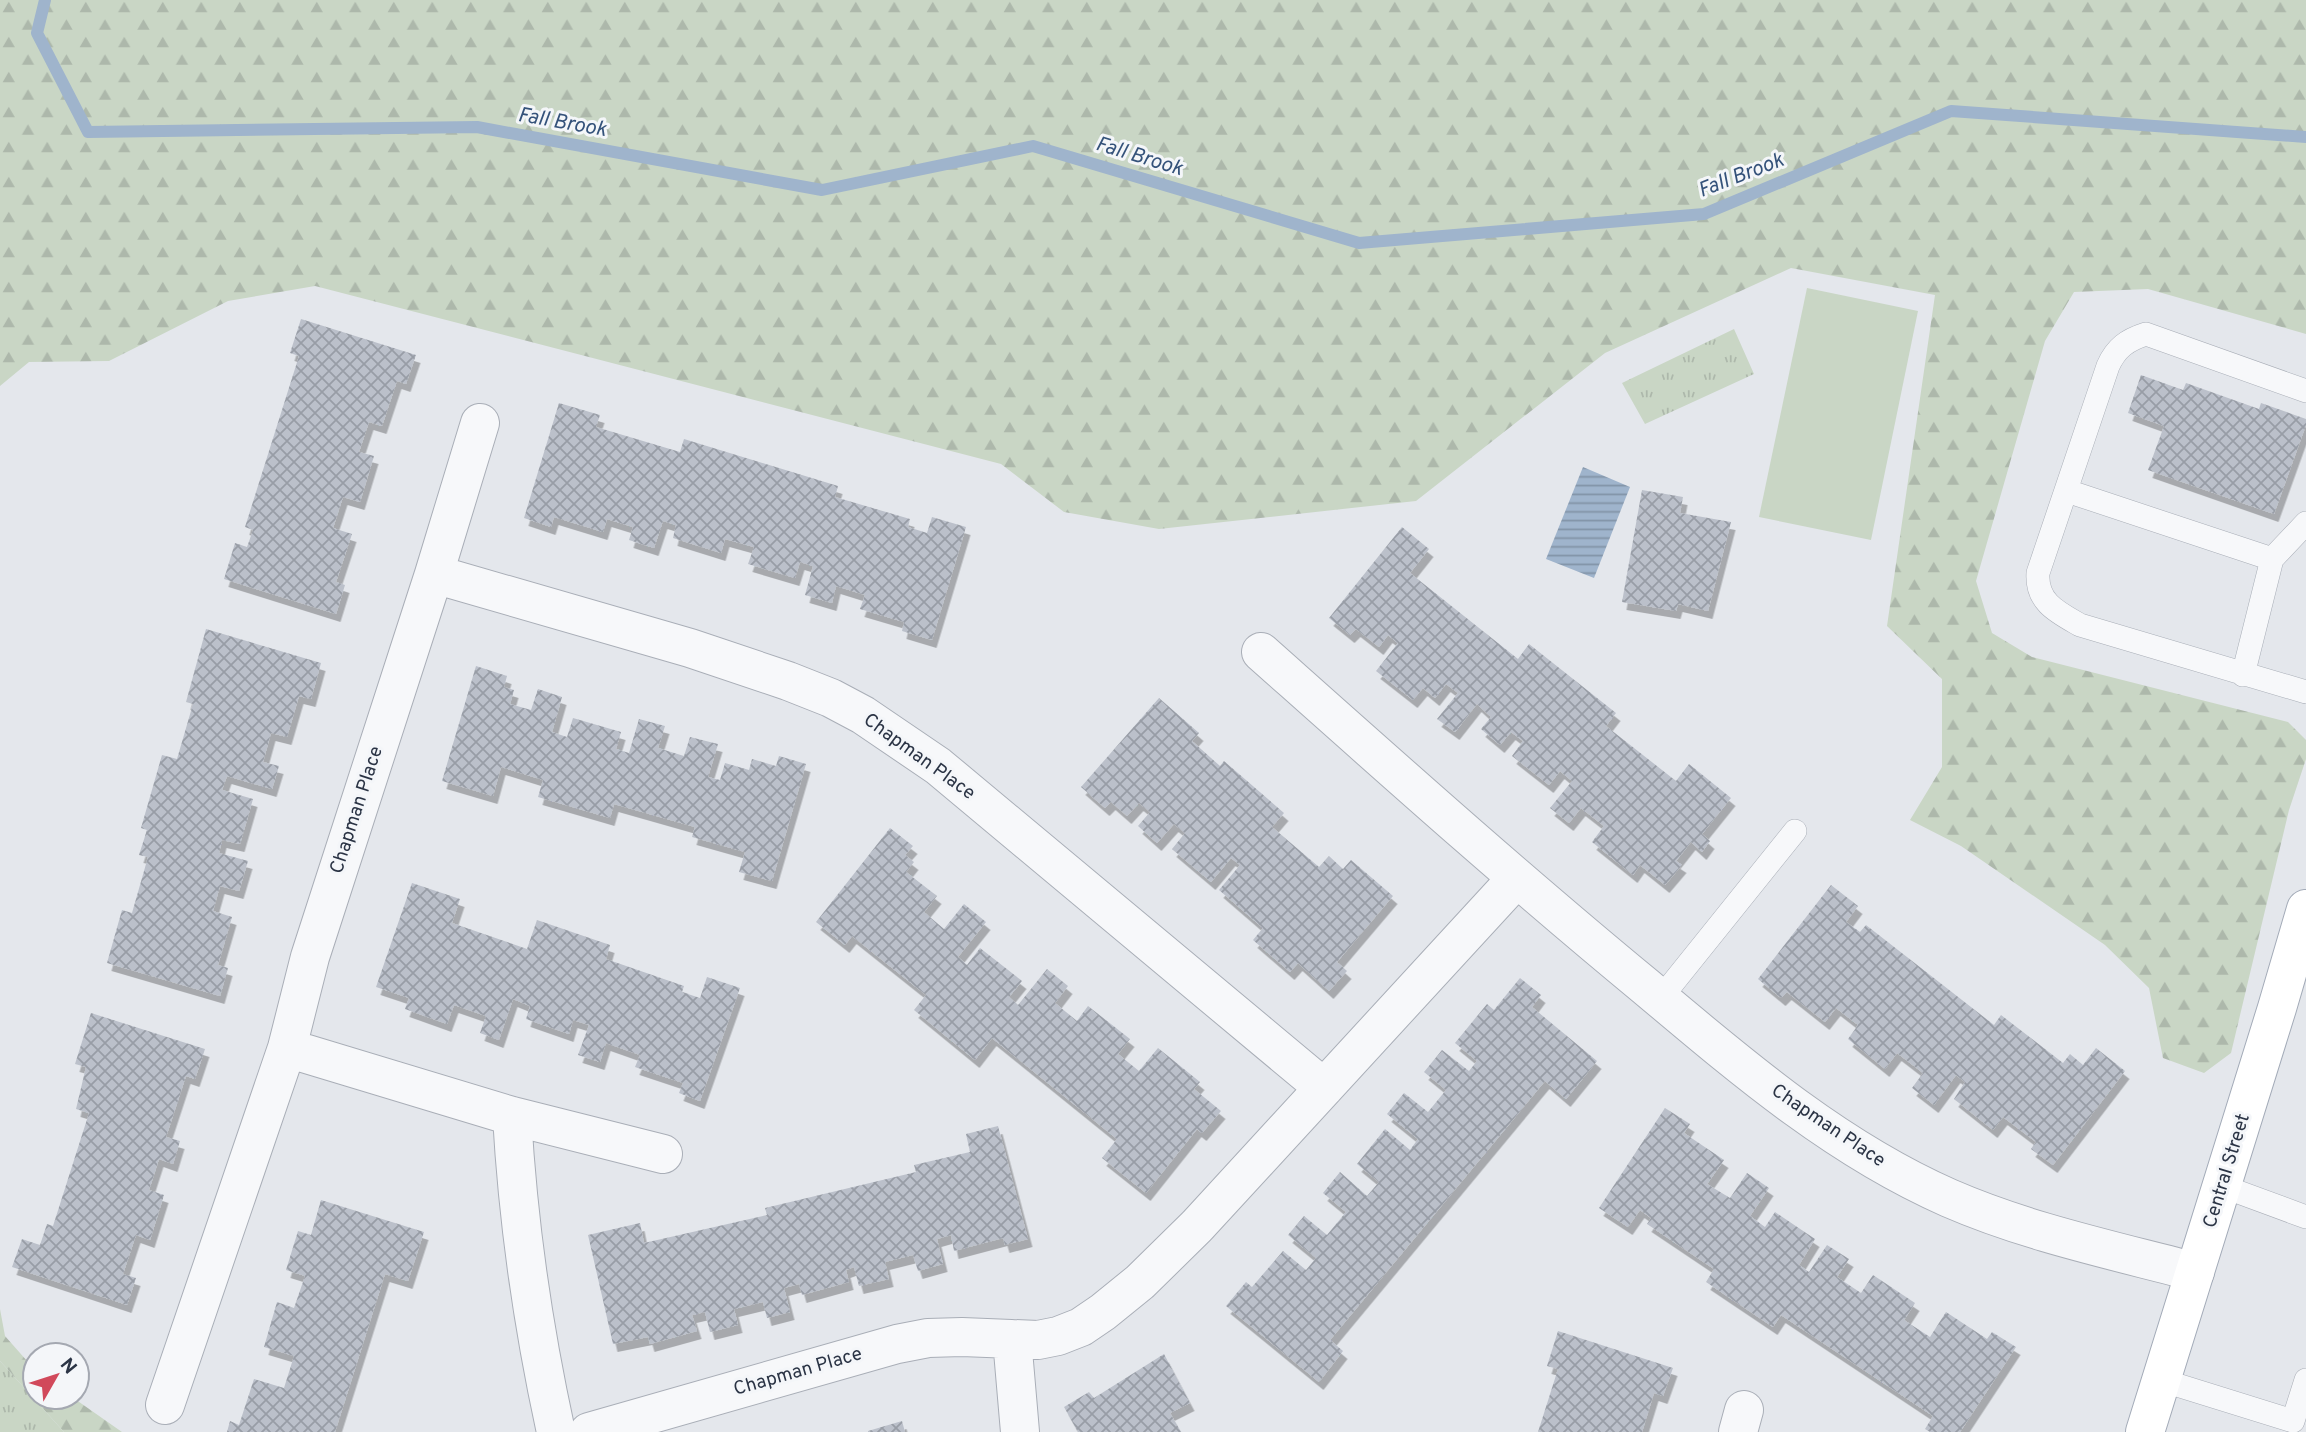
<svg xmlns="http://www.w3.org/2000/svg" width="2306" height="1432" font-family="Overpass,sans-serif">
<defs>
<pattern id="forest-firs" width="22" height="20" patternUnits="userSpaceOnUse" patternTransform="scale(1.75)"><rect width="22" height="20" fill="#c9d6c5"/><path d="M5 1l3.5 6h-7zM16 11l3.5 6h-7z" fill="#adb8ab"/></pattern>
<pattern id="park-tufts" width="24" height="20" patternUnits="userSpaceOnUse" patternTransform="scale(1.75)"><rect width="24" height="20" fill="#c9d6c5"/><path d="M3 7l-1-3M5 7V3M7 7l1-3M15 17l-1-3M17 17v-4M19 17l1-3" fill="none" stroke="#adb8ab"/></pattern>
<pattern id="water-rules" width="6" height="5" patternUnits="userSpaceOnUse" patternTransform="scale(1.75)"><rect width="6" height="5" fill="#9fb4cc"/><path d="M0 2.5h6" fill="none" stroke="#8293a7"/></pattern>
<pattern id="building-cross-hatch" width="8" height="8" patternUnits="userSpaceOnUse" patternTransform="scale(1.75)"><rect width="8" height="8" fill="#bbc0ca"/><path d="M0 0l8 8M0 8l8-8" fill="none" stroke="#989da6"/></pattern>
<filter id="shadow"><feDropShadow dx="4.5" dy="8" stdDeviation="0" flood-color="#0004"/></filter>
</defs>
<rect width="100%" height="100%" fill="#e4e7ec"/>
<!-- grass -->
<path fill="#c9d6c5" d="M1807,288l111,23 -47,229 -112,-23z"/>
<!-- forest -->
<path fill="url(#forest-firs)" d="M0,0h2306v334l-158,-45 -74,3 -29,49 -69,240 16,52 40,24 256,65 18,18v19l-17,51 -58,243 -27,20 -41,-15 -14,-70 -44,-43 -144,-99 -51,-26 32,-53v-88l-55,-53 48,-331 -144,-27 -186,85 -189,148 -257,28 -95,-17 -63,-48 -686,-178 -87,15 -119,60 -80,1 -29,24z
M0,1309l5,27 30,34v27h37l50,35h-58l-64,-71z"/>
<!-- park -->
<path fill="url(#park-tufts)" d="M1734,329l20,45 -109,50 -23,-41z
M0,1361l64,71h-64z"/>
<!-- water -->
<path fill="url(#water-rules)" d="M1583,467l47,20 -36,91 -48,-19z"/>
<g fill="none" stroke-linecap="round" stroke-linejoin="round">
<!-- stream -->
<path stroke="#9fb4cc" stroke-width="12" d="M45,0l-8,33 51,99 389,-5 345,63 211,-44 326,97 345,-29 247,-103 355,26"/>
</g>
<!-- building -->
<path fill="url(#building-cross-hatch)" filter="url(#shadow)" d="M301,319l115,36 -10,29 -9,-3 -15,45 -13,-4 -10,30 15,4 -14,46 -17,-5 -10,31 19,6 -16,48 9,3 -9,29 -112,-35 11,-36 12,4 6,-17 -8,-3 54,-171 -9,-3z
M2141,375l42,15 3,-7 73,26 2,-6 45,16v6l-32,89 -126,-44 16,-44 -36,-13z
M559,403l41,12 -4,12 84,25 4,-13 154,47 -3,11 75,22 -2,8 19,6 5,-16 34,10 -34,113 -30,-9 2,-9 -44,-13 5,-14 -29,-9 -4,17 -27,-8 8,-29 -13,-4 -5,16 -47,-14 6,-17 -29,-8 -4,14 -48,-15 3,-13 -13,-4 -9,27 -25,-8 4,-13 -26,-8 -4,13 -49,-15 -3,10 -27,-9z
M1642,490l41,7 -3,16 51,9 -23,89 -30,-7 -2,7 -54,-9z
M1402,527l27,22 -19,24 108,86 11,-15 87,69 -10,13 70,55 13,-17 42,34 -29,36 8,7 -8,11 -11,-10 -15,19 6,4 -17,20 -25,-20 -7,10 -41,-33 12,-16 -23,-18 -12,15 -19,-15 22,-27 -12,-10 -11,14 -37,-29 11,-15 -12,-9 -11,13 -19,-16 10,-12 -14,-13 -22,28 -18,-13 21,-26 -12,-9 -11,14 -12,-10 -10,12 -37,-29 22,-28 -10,-8 -9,12 -23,-18 -6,6 -21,-17z
M206,629l115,34 -10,36 -12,-3 -12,41 -16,-4 -8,29 16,4 -7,23 -45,-13 -5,14 31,9 -13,45 -18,-4 -3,13 29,8 -9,30 -19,-5 -7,25 19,6 -14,48 10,3 -8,28 -113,-33 15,-53 10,3 16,-56 -9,-2 8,-25 -6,-2 21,-73 15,4 16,-55 -7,-2z
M476,666l31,10 -3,11 10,3 -4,14 21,6 7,-21 24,8 -10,35 15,5 6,-19 48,14 -5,17 13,4 10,-34 26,7 -7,22 26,8 6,-19 28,7 -10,33 12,3 5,-17 24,7 3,-11 24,7 3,-10 27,8 -34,117 -33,-9 6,-20 -53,-15 3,-10 -81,-23 -4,14 -72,-21 5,-17 -42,-13 -8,29 -51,-15z
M1159,698l40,35 -7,8 28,25 4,-5 60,52 -12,14 47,40 10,-11 14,13 8,-9 42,36 -56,66 10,9 -18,20 -31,-28 -8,9 -37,-32 10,-12 -44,-38 21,-25 -9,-7 -20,24 -39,-33 13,-16 -11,-9 -17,19 -19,-17 12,-14 -11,-9 -12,13 -16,-14 -6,6 -24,-21z
M890,828l23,18 -8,9 9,7 -8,10 31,24 -13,16 20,17 20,-25 22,18 -28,35 9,8 13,-17 42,33 -13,16 9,8 29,-36 21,17 -13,17 22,18 11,-15 42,33 -12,15 21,17 19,-23 42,34 -6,7 27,22 -19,22 -5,-4 -51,64 -44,-35 15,-19 -125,-101 -17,22 -61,-50 12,-15 -74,-59 -7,9 -29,-23z
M412,883l48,16 -8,24 75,26 10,-29 73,25 -4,14 78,27 -2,6 18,6 7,-21 33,11 -40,113 -21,-8 4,-10 -48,-16 5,-12 -34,-12 -6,19 -22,-7 11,-30 -16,-5 -4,14 -43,-15 4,-13 -17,-7 -14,41 -19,-7 6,-17 -32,-11 -7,19 -42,-15 4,-11 -33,-11z
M1831,885l27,21 -12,16 14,10 6,-7 128,100 7,-10 62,48 7,-9 13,11 13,-17 29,23 -72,94 -22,-16 5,-7 -33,-25 -10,13 -39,-31 11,-17 -9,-7 -22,30 -22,-17 11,-15 -26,-20 -12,16 -37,-30 10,-14 -22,-17 -11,14 -38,-30 -6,6 -23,-19z
M1520,978l21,17 -9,12 65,54 -31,38 -21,-18 -215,259 13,11 -24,31 -93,-76 20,-24 6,5 31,-36 23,19 10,-12 -28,-23 16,-19 23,19 19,-23 -23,-19 17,-21 27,24 12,-14 -22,-18 28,-35 25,21 8,-11 -31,-25 17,-21 24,19 18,-22 -22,-18 18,-22 27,21 8,-10 -22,-18 32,-39 7,6z
M91,1013l114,36 -10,30 -9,-3 -20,61 14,4 -7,23 -14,-5 -10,31 15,5 -14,45 -14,-5 -13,39 13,4 -9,27 -115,-38 10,-28 18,6 7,-21 6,2 36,-113 -13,-4 10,-42 -11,-3z
M1665,1108l25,16 -6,9 40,27 -17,24 23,14 17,-25 22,15 -19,28 15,11 10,-15 40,27 -16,26 10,7 18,-27 22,14 -12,18 24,16 12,-18 42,28 -11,17 26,17 16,-25 41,27 5,-7 24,15 -56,85h-30l-5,-3 8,-13 -152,-101 -8,12 -67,-45 8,-13 -67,-45 4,-6 -11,-8 -12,17 -29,-19z
M998,1126l30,113 -23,6 -2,-7 -49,13 -3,-16 -14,4 6,25 -25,7 -5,-16 -28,7 4,17 -30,7 -5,-19 -8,3 3,12 -47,13 -3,-11 -15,4 6,24 -23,6 -4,-16 -29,7 4,16 -28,7 -5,-20 -13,3 5,16 -47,13 -2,-7 -35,7 -25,-109 52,-12 4,20 123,-28 -2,-7 151,-36 -2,-7 56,-13 -4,-18z
M321,1200l103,32 -16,49 -23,-7 -50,158h-108l3,-11 9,4 15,-46 30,9 10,-32 -30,-9 13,-45 17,6 11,-32 -19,-6 12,-39 13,4z
M1558,1331l115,37 -10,28 -9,-3 -12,39h-104l20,-63 -11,-3z
M1164,1354l26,49 -20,10 11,19h-103l-14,-25 25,-15 5,6z
M902,1421l3,11h-37v-1z"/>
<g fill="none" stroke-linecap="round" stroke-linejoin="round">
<!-- lane casing -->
<g stroke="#a9aeb7" stroke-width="24">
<path id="lane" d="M2306,391l-160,-57c-19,6 -30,14 -38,32l-70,207c-2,29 19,39 42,52l226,67
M2067,491l205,68 34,-36
M2243,675l29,-116
M1660,999l135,-168
M2222,1186l84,31
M2161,1380l132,41 13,-41"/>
</g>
<!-- street casing -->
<g stroke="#a9aeb7" stroke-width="40">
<path id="street" d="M434,574l256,74 98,33 43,17 32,17 75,51 386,322
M1261,652c127,113 253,226 384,334 94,79 190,162 304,212 78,34 163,52 246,74
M287,1048l225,68 151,38
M512,1116c6,107 21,211 44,316
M1012,1339l8,93
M165,1405l122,-357 23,-91 124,-383 46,-151
M589,1432l308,-88 31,-6 34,-1 76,3 20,-4 23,-9 22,-15 37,-30 57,-56 319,-347
M1738,1432l6,-22"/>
</g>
<!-- primary casing -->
<g stroke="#a3abb8" stroke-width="40">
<path id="primary" d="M2145,1432l132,-424 29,-99"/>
</g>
<!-- lane -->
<use href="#lane" stroke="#f7f8fa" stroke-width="23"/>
<!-- street -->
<use href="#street" stroke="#f7f8fa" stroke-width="38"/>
<!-- primary -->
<use href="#primary" stroke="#fff" stroke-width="38"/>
</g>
<g text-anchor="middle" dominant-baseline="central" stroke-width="6" stroke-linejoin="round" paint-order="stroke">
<!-- street labels -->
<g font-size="19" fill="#2b3445" stroke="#f4f6f9">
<text transform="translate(919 757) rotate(36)">Chapman Place</text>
<text transform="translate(357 810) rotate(-72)">Chapman Place</text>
<text transform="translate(1828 1126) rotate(34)">Chapman Place</text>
<text transform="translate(2227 1171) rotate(-73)">Central Street</text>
<text transform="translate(798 1372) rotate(-16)">Chapman Place</text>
</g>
<!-- water labels -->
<g font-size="21" font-style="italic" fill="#34527a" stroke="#f4f6f9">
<text transform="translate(562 123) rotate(10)">Fall Brook</text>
<text transform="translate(1139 157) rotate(17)">Fall Brook</text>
<text transform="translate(1741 176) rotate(-21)">Fall Brook</text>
</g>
</g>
<!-- north arrow -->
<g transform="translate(56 1376) rotate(51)"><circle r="33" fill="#f4f6f9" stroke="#a4a8b1" stroke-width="2"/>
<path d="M0-5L12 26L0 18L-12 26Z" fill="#d1495b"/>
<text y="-10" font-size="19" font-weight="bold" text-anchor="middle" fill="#2b3445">N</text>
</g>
</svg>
